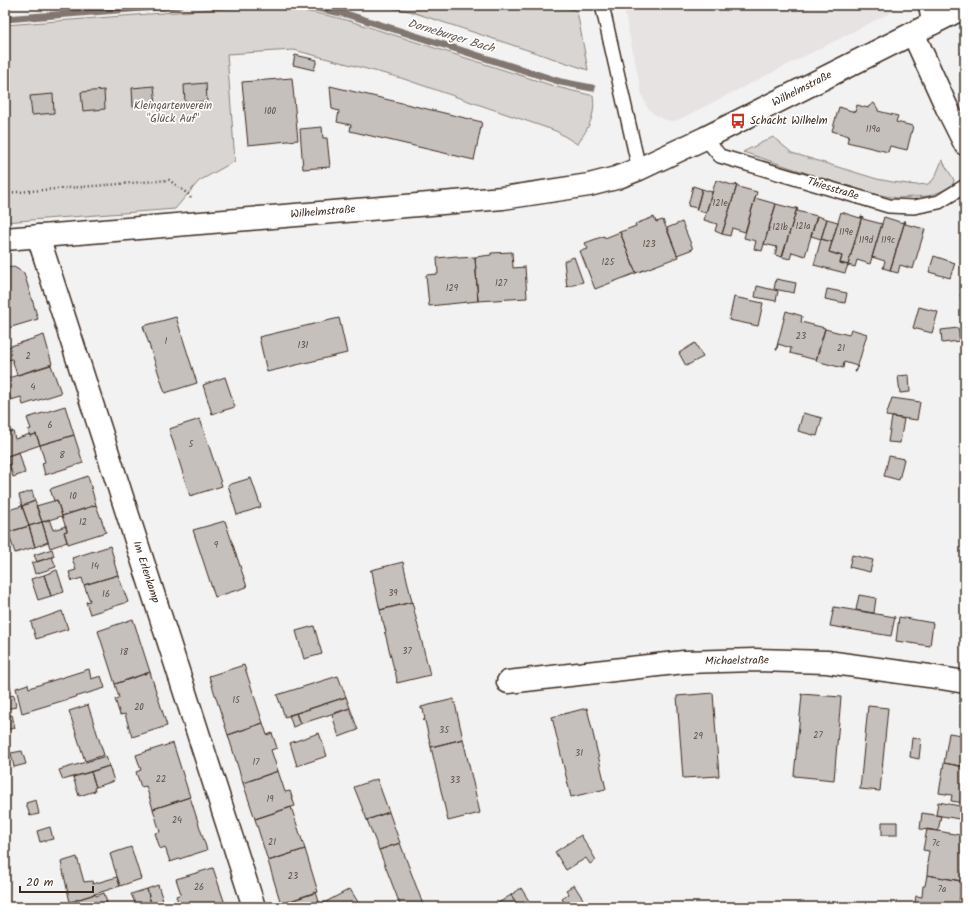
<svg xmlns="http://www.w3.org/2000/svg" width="970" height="912" font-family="Kalam,sans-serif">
<rect width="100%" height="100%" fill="#f3f2f2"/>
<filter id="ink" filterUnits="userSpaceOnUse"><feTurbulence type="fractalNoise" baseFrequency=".025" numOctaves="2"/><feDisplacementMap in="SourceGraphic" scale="8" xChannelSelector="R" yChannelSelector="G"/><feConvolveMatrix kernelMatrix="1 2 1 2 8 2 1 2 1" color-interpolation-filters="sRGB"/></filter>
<g filter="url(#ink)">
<!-- built -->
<path fill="#e6e3e2" d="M557,5h19l1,6z
M623,5h276l-5,6 -216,109 -5,1 -8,-1 -11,-6 -7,-7 -2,-5 -3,-7z"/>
<!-- green -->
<path fill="#d8d5d2" stroke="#8a8078" d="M376,5h181l20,6 11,59 -179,-59z
M241,7c18,0 36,0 53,3 19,2 38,6 56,11l207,66 33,8h3c3,21 -4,31 -15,49h-1l-21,-13 -155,-53 -107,-28 -67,4 8,107 -36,20 -24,28 -170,13v-197z
M773,137l19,16 85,26 16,3 23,3 12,-1 5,-4 3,-5 6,-15 12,20 -1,4 -4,3 -7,4 -13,5 -32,2 -33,-6 -121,-40z"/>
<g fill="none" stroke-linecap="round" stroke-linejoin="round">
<!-- stream -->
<path stroke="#827770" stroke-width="7" d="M303,5l43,9 215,68 31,6
M5,19l175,-14"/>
</g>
<!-- building -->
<path fill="#c6c0bd" stroke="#3b2a1e" d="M965,50v9l-4,-7z
M295,55l22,5 -3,10 -21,-5z
M292,78l6,62 -50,5 -6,-63z
M206,83l1,18 -22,2 -1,-18z
M154,86l2,19 -23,2 -1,-19z
M330,86l152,36 -8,38 -124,-29 1,-6 -14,-3 2,-11 -7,-2z
M104,90l1,19 -22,2 -2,-19z
M53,94l1,19 -22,2 -2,-19z
M874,103l4,6v2l20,5 -2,6 17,4 -6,24 -17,-4 -2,6 -41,-10 2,-6 -17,-5 7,-24 16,5 2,-7 11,3v-1z
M322,127l1,11h4l3,29 -27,2 -3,-40z
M716,180l19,6 1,-2 1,1 -15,49 -7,-3 2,-7 -13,-4z
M737,185h1v2l19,5 -12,40 -13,-4 -2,8 -8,-2z
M693,186l9,3 -5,19 -9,-2z
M702,189l10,3 -6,21 -10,-3z
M755,198l21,6 -14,47 -8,-2 2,-8 -12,-3z
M776,204l19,5v-1h2l-15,49 -7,-2 2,-8 -13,-3z
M797,208l1,1 -1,2 20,5 -12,40 -13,-4 -2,7 -8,-2z
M841,212l19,6 1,-2h1l-14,49 -8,-2 2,-7 -13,-4z
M817,216l10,3 -6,20 -10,-3z
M862,216l1,1v2l19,5 -12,40 -13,-4 -2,7 -7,-2z
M654,217l2,5 7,-2 15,37 -42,16 -16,-41 16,-6 -1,-2z
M884,217l19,6v-2h2l-15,49 -7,-2 2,-7 -13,-4z
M827,219l11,3 -6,20 -11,-3z
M905,221l1,1 -1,2 20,5 -12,40 -13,-4 -2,8 -8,-2z
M682,222l11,27 -16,6 -10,-27z
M620,232l16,41 -41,16 -15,-38 8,-2 -3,-6 19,-7 1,2z
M821,239l11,3 -3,10 13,4 -2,7 8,2 -3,8 -31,-8z
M512,252l1,16 12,-1 2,31 -49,3 -3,-44 16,-2v-2z
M457,256l1,2 17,-1 3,44 -49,5 -3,-31 12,-1 -1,-16z
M934,256l21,7 -5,15 -21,-6z
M574,257l9,25 -16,5 -3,-26z
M14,267l10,6 14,46 -33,10v-61z
M776,279l20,4 -2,10 -20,-4z
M757,286l21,5 -2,10 -21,-4z
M827,289l20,4 -2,10 -20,-4z
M965,292v11l-5,-8z
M734,297l29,6 -5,23 -29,-6z
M919,307l19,5 -6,21 -19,-5z
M786,311l16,5 -1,6 24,6 -9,32 -26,-7 1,-5 -13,-4 -1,6h-1z
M176,317l21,66 -32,10 -22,-67z
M339,318l8,35 -80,19 -8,-35z
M958,328l2,13 -18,2 -1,-13z
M825,329l24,6 2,-6 16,5 -11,38h-1l2,-6 -13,-4 -1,6 -27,-7z
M44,335l8,29 -35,11 -5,-16 -3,1 -4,-12z
M695,343l8,14 -17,9 -7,-13z
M5,348l4,12 -4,2z
M51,365l10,28 -38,12 -2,-8 -10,3 -6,-21z
M909,375l1,17 -10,1 -2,-17z
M225,377l10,30 -23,7 -9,-29z
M892,398l28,4 -3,18 -31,-4z
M65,406l9,29 -34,10 -4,-11 -6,2 -2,-6 3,-1 -4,-11z
M803,413l19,5 -5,18 -19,-5z
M892,417l12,2 -4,24 -12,-1z
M200,419l22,67 -32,10 -21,-67z
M13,431l2,8 15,-5v2l6,-2 4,11 -35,12v-24z
M74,435l9,28 -38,12 -3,-12 3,-1 -5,-17z
M19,452l6,21 -12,4 -6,-21z
M889,456l15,3 -5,21 -15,-4z
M88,476l8,29 -34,11 -5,-16 -3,1 -4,-12z
M251,478l10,29 -24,8 -9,-30z
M32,491l3,10 -13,5 -3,-11z
M57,500l5,16 -20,6 -6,-16z
M35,501l7,21 -13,4 -7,-20z
M96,505l10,27 -38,12 -4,-12 3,-1 -5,-15z
M22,506l7,20 -20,6 -4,-14v-7z
M49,519l4,11 13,-4 1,5 -3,1 3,10 -17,6 -8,-26z
M225,521l22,66 -32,10 -22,-67z
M42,522l6,20 -13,5 -6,-21z
M29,526l6,21 -20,6 -7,-21z
M965,534v20l-3,-1z
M110,546l5,16h-1l4,13 -34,10 -2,-7 -10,3 -3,-9 7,-2 -4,-12z
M52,549l2,7 -17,6 -3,-7z
M852,555l21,5 -3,12 -21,-5z
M52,557l4,10 -21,7 -3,-11z
M403,562l9,40 -32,8 -6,-27h-1l1,-1 -2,-11h-2l1,-1z
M57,570l7,22 -13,4 -7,-21z
M44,575l7,21 -13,4 -7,-21z
M118,575l10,27 -38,12 -4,-12 4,-1 -6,-16z
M859,595l17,3 -2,15 -18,-3z
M412,602l18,73 -33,8 -1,-1 1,-1 -2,-11h-2l1,-1 -9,-36h-1l2,-1 -3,-11h-1v-1l-2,-10z
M834,607l61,10 -4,19 -61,-10z
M62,611l6,18 -32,10 -5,-17z
M899,617l34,6 -3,23 -34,-5z
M133,619l17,53 -35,12 -17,-53z
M314,626l8,28 -18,5 -8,-28z
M244,665l19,58 -35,12 -19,-59z
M6,669l5,21 -6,1v-21z
M89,669l2,10 10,-3 4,12 -83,25 -6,-25 12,-4 1,4z
M150,672l17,54 -35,11 -7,-23 -5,1 -5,-16 4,-1 -4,-14z
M338,676l8,21 -61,20 -8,-22z
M713,693l6,83 -36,2 -6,-82z
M801,694l40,3 -7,83 -40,-4v-1l8,-80h-1z
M14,695l2,12 -11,2v-12z
M346,697l4,11 -50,16 -4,-11z
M454,699l9,40 -32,8 -6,-26 -2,-1h2l-2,-11h-2v-2z
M88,705l16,50 -19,6 -16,-50z
M868,706l20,2 -8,83 -20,-2z
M350,708l8,22 -19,7 -7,-22z
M587,708l19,81 -35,8 -19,-80z
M296,713l4,11 -7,3 -4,-12z
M12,715l3,13 -10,2v-13z
M263,723l4,12 5,-2 5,15 -6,2 7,21 -35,12 -15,-48z
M963,730l2,1v36l-21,-4 5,-30 13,2z
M319,733l8,23 -30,10 -7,-23z
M912,738l9,1 -2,20 -9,-2z
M463,739l17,74 -32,8 -17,-74z
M173,743l17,54 -37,12 -7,-23 -5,1 -5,-15 5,-2 -5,-15z
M22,751l4,13 -12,3 -3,-14z
M106,756l3,10 -46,14 -4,-10z
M944,763l21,4v36l-14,-2 1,-6 -13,-2z
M109,766l5,15 -18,6 -5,-15z
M278,771l7,21 5,-1 5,15 -40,13 -12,-36z
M91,772l5,15 -2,1 1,3 -16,5 -6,-19z
M377,779l12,33 -22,8 -13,-33z
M190,797l17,53 -37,12 -5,-15 -5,2 -5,-16 5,-1 -7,-23z
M36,800l3,14 -9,2 -4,-13z
M938,802l27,5v13l-29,-5z
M291,807l14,42 -37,12 -13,-42z
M389,812l11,31 -21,7 -12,-30z
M922,813l19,3 -3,15 -18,-2z
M882,822h15v13h-15z
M50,827l3,12 -13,3 -3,-11z
M927,829l38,7v34h-2l-2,11 -34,-6 1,-11h-1l2,-13 -6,-1z
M581,835l15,25 -6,4 -4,-6 -20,12 -11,-18z
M400,843l24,64h-23l-22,-57z
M131,847l10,32 -21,7 -10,-32z
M305,849l13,43 -37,12 -13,-43z
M77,857l7,25 8,-1 1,3 24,-7 3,9 -50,16 -9,-40z
M213,868l13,39h-46l-4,-11 5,-2 -5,-15z
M927,875l34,6 -1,11h1l-2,11 6,1 -1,3h-50l2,-11 6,1 1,-11h2z
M158,885l7,22h-13l-5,-18z
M574,885l14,22h-21l-5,-8 7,-5 -3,-4z
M521,888l8,13 -10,6 -8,-12z
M147,889l5,18h-15l-6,-13z
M350,889l11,18h-79l-1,-3 35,-12 4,13z
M104,893l3,10 -11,4h-17l-3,-7 19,-6 1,2z
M511,895l8,12h-27z"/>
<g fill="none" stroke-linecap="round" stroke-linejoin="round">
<!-- lane casing -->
<g stroke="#3b2a1e" stroke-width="16">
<path id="lane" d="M602,5l37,164
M705,138l15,18 169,50 25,1 25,-5 26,-16"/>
</g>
<!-- street casing -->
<g stroke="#3b2a1e" stroke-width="25">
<path id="street" d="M930,5l3,18
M913,33l34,75 18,36
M38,236l216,671
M508,682l176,-20 71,-2 72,2 102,14 36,6"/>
</g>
<!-- secondary casing -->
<g stroke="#3b2a1e" stroke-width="25">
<path id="secondary" d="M5,239l498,-41 86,-13 27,-7 23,-9 66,-31 260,-131"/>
</g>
<!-- path -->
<path stroke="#3b2a1e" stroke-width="2.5" stroke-dasharray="1 3" stroke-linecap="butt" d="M5,193l164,-13 19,14 4,6"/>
<!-- lane -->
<use href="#lane" stroke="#fff" stroke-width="13"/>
<!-- street -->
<use href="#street" stroke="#fff" stroke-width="22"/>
<!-- secondary -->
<use href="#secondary" stroke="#fff" stroke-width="22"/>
</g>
</g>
<!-- icons -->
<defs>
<g id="bus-bare" transform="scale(1.2)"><path d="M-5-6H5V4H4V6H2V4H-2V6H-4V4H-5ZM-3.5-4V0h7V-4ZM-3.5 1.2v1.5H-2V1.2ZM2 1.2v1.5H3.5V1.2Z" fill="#c8321e" stroke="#fff" stroke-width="2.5" paint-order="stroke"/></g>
</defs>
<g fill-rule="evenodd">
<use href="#bus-bare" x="738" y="121"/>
</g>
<g text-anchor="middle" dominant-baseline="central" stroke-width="3.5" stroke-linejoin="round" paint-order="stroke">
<!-- number labels -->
<g font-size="9" fill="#5e5046">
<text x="270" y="111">100</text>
<text x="873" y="129">119a</text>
<text x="720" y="203">121e</text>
<text x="803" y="226">121a</text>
<text x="780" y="227">121b</text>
<text x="846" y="232">119e</text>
<text x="866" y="240">119d</text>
<text x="888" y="240">119c</text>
<text x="649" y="244">123</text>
<text x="608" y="262">125</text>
<text x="501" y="283">127</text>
<text x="452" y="288">129</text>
<text x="801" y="336">23</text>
<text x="166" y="341">1</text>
<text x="303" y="345">131</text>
<text x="841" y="348">21</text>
<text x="28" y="356">2</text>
<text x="33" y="387">4</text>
<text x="50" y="425">6</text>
<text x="191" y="444">5</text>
<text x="62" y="455">8</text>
<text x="73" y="496">10</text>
<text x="83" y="522">12</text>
<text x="216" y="545">9</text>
<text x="95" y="566">14</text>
<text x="393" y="593">39</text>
<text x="106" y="594">16</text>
<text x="407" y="651">37</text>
<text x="124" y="652">18</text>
<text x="236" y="700">15</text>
<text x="139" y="707">20</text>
<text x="444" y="730">35</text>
<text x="818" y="735">27</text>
<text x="698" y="736">29</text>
<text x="579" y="753">31</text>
<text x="256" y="762">17</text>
<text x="161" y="779">22</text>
<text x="455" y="780">33</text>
<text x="270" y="799">19</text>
<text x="177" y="820">24</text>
<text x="272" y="842">21</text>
<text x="936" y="843">7c</text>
<text x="293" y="876">23</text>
<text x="199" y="887">26</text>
<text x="942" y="889">7a</text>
</g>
<!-- street labels -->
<g font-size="11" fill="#3b2a1e" stroke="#fff">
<text transform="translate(802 89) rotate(-27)">Wilhelmstraße</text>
<text transform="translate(833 189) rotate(17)">Thiesstraße</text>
<text transform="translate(323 212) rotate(-5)">Wilhelmstraße</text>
<text transform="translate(146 572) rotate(72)">Im Erlenkamp</text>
<text transform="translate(737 661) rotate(-1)">Michaelstraße</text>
</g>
<!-- park labels -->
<g font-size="11" fill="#62554b" stroke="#fff">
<text x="173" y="106">Kleingartenverein<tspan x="173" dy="13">"Glück Auf"</tspan></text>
</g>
<!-- poi labels -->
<g font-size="11" fill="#3b2a1e" stroke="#fff" text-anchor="start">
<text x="750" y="121">Schacht Wilhelm</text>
</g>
<!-- water labels -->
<g font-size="12" font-style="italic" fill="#65574e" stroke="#fff">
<text transform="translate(451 36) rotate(17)">Dorneburger Bach</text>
</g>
</g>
<!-- margin -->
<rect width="970" height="912" fill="none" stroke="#fff" stroke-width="20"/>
<rect x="10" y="10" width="950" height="892" fill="none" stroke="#3b2a1e" stroke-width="1.5" filter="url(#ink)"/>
<!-- scale -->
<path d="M20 886v6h73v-6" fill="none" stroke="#3b2a1e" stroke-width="2"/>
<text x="26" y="886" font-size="12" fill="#3b2a1e" stroke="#ffffff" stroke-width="3" paint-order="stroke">20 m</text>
</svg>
